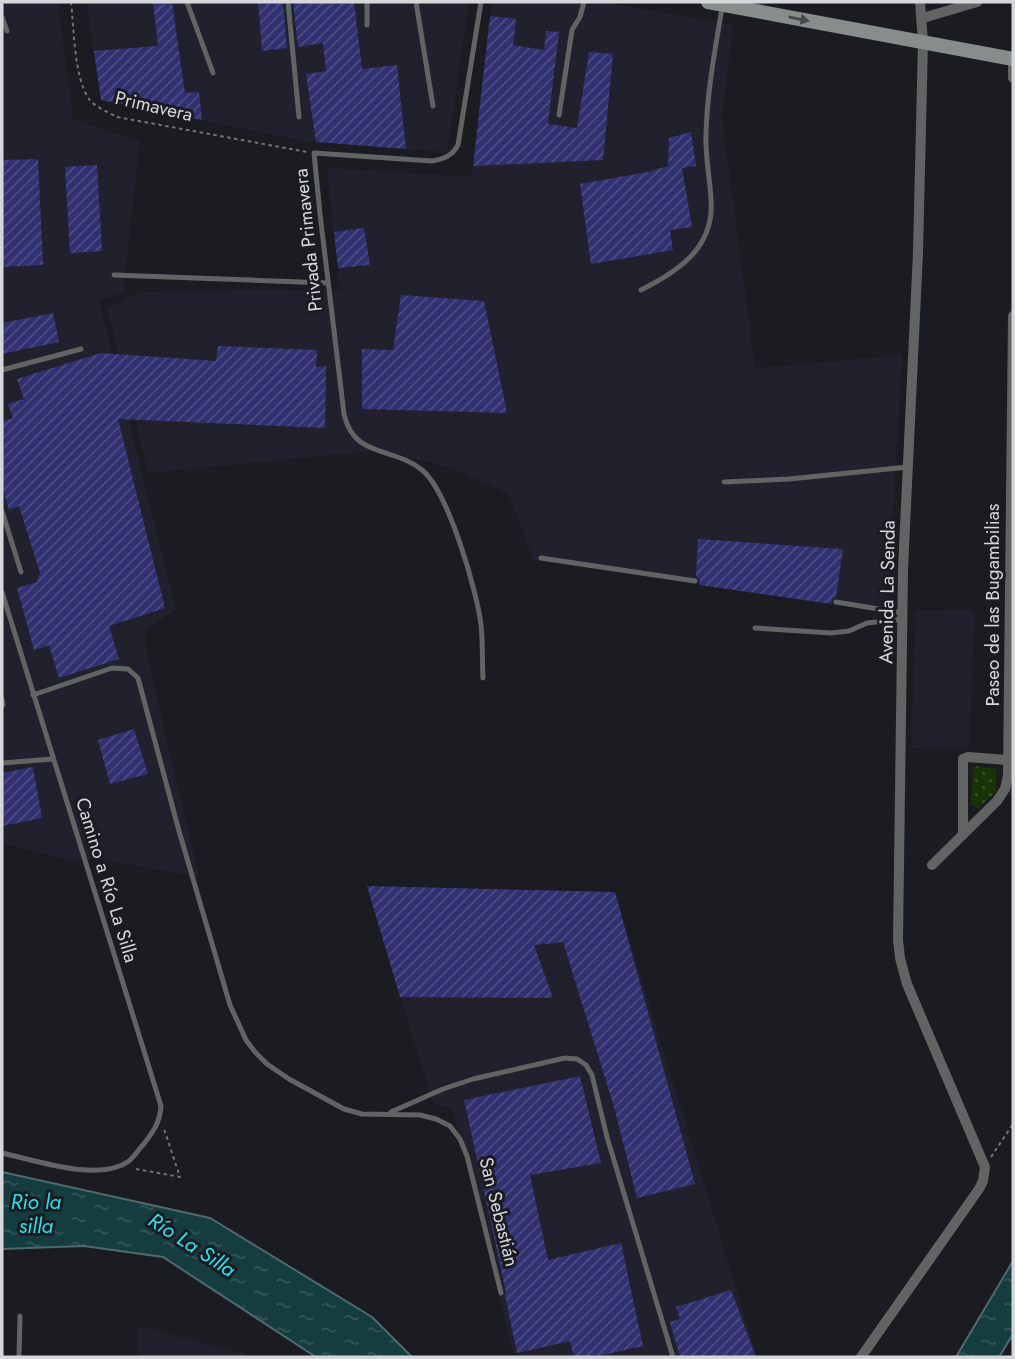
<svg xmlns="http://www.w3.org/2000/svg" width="1015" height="1359" font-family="Jost,sans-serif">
<defs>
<pattern id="park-dots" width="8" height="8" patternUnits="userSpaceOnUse" patternTransform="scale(1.75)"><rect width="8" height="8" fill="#193306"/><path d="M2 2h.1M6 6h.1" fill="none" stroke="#3a502a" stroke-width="1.8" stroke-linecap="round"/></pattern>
<pattern id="water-ripples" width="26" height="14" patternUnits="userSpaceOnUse" patternTransform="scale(1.75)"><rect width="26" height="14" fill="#153c3e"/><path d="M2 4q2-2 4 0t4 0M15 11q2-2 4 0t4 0" fill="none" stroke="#365759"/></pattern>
<pattern id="building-hatch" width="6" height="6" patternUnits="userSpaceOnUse" patternTransform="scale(1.75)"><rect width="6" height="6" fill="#313071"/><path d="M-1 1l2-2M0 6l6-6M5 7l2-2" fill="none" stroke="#4e4d85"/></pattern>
</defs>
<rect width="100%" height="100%" fill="#1b1c22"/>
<!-- built -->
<path fill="#20212d" d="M2,2h56l15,117 67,23 -17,151 -24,7 77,309 -31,22 3,29 51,217 -100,-18 -28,1 -69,-17z
M86,2h383l-22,150 -142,-11 -204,-41z
M492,2h111l130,23 -11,93 33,250 147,-13 -15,257 -354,-52 -24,-66 -58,-26 -68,-18 -235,23 -41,-165 34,-16 199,-2 -13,-122 145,9z
M916,610l59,1 -6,138 -58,-1z
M367,886l248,6 142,465h-227l-17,-4 -60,-243 -20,-7z
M137,1326l107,27 1,4h-107z"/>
<!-- park -->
<path fill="url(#park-dots)" d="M977,766l19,3v23l-18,16 -7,-4 2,-34z"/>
<!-- water -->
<path fill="url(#water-ripples)" stroke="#4f6a6d" stroke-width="2" d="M2,1172l208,46 162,99 40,40h-96l-153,-100 -79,-11 -82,3z
M1013,1261v73l-14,23h-43z"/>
<!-- building -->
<path fill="url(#building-hatch)" d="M153,2h19l13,91 14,-1 3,28 -101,-20 -7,-49 64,-5z
M258,2h25l4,46 -25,3z
M293,2h61l8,67 35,-4 9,84 -90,-7 -10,-68 20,-3 -3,-28 -25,4z
M490,16l26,3 -3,26 31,5 2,-19 13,1 -11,92 29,4 12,-76 24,2 -10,106 -130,6z
M691,132l5,34 -14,2 10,59 -22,3 3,20 -82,14 -11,-80 68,-12 20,-6 1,-28z
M38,159l5,106 -41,2v-107z
M97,165l5,86 -32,2 -5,-86z
M364,228l6,37 -32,3 -4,-36z
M401,295l83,6 23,112 -145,-4v-60l31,1z
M53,313l6,29 -57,12v-31z
M218,346l99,4 -1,17 10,-1 -1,62 -207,-9 47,189 -56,18 10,33 -60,19 -10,-33 -15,5 -17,-62 20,-6 3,-9 -21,-67 -10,4 -7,-24v-65l11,-3 -5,-14 16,-5 -7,-20 84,-26 115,8z
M698,539l145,10 -7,48 -4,2 -1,5 -132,-19 1,-5 -4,-4z
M134,729l14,45 -38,10 -12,-44z
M33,767l9,51 -40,8v-53z
M367,886l248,6 80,292 -58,14 -23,-91 -51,-165 -29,3 19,53 -153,-1z
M580,1076l21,87 -71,12 18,85 73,-17 22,103 -49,11h-20l-4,-16 -53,12 -12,-57 1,-4 -42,-192z
M731,1290l25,67h-76l-10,-35 10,-3 -4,-12z"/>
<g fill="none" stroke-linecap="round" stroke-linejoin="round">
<!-- path -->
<path stroke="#737479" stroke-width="2" stroke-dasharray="3.5 3.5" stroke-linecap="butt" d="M71,2c3,26 3,76 18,97 6,8 19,13 28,18l190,35
M991,1157l22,-33
M136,1169l44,8 -16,-48"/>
<!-- lane -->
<path stroke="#606462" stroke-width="5" d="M187,2l26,71
M288,2l11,115
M416,2l17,104
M481,2l-23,143c-6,11 -14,14 -26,16l-118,-8 6,61 24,200c10,45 49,32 78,56 26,21 55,121 59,155 2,17 1,35 2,53
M2,17l5,14
M367,25v-23
M559,115l13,-85 8,-13 4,-15
M114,275l213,8
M641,290c38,-19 74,-43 70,-91 -1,-21 -6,-42 -5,-64 1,-43 9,-85 16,-127
M2,370l79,-21
M724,482l65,-3 119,-12
M2,511l19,61
M541,558l154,23
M2,592l159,514c-1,17 -8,26 -18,39 -5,5 -9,12 -14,16 -30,22 -94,-1 -127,-8
M836,602l67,11
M755,628l76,5 18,-2 18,-8 36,-4
M33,695l79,-27 16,1 10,9 41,153 51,174 16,35 9,12 12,12 22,15 55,30 18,5 58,1 16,4 14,7 10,13 7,17 34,137
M2,699l1,6
M2,763l51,-4
M391,1112l52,-23 30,-10 92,-21 12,1 9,6 6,10 15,62 66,220
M19,1357l1,-41"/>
<!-- street -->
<path stroke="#606462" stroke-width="10" d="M923,18l54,-16
M1013,59v19
M963,835v-76l5,-2 39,3
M932,865l65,-64 8,-12 3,-14 5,-459
M861,1357l118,-168 4,-8 2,-14 -78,-183 -7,-26 -2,-18 5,-371 15,-317 5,-210 -3,-40"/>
<!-- secondary -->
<path stroke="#878d8a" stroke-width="14" d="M708,2l305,57"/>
</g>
<!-- one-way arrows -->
<defs><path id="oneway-solid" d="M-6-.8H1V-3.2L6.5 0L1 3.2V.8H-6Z" transform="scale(1.75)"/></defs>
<use fill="#46494c" href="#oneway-solid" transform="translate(799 19) rotate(11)"/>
<g text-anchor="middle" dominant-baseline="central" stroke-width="6" stroke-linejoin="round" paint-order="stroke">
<!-- street labels -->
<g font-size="19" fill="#d6d7db" stroke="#1b1c22">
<text transform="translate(154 106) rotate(13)">Primavera</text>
<text transform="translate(308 240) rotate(-96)">Privada Primavera</text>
<text transform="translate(887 592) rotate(-89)">Avenida La Senda</text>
<text transform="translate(992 605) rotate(-90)">Paseo de las Bugambilias</text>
<text transform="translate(107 880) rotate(73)">Camino a Río La Silla</text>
<text transform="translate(499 1212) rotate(76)">San Sebastián</text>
</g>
<!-- water labels -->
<g font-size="21" font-style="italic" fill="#23e7f0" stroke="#1b1c22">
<text x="36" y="1202">Rio la<tspan x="36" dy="24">silla</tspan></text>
<text transform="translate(192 1245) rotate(33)">Río La Silla</text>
</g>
</g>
<!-- border -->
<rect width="1015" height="1359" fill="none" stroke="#d6d7db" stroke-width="7"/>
</svg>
